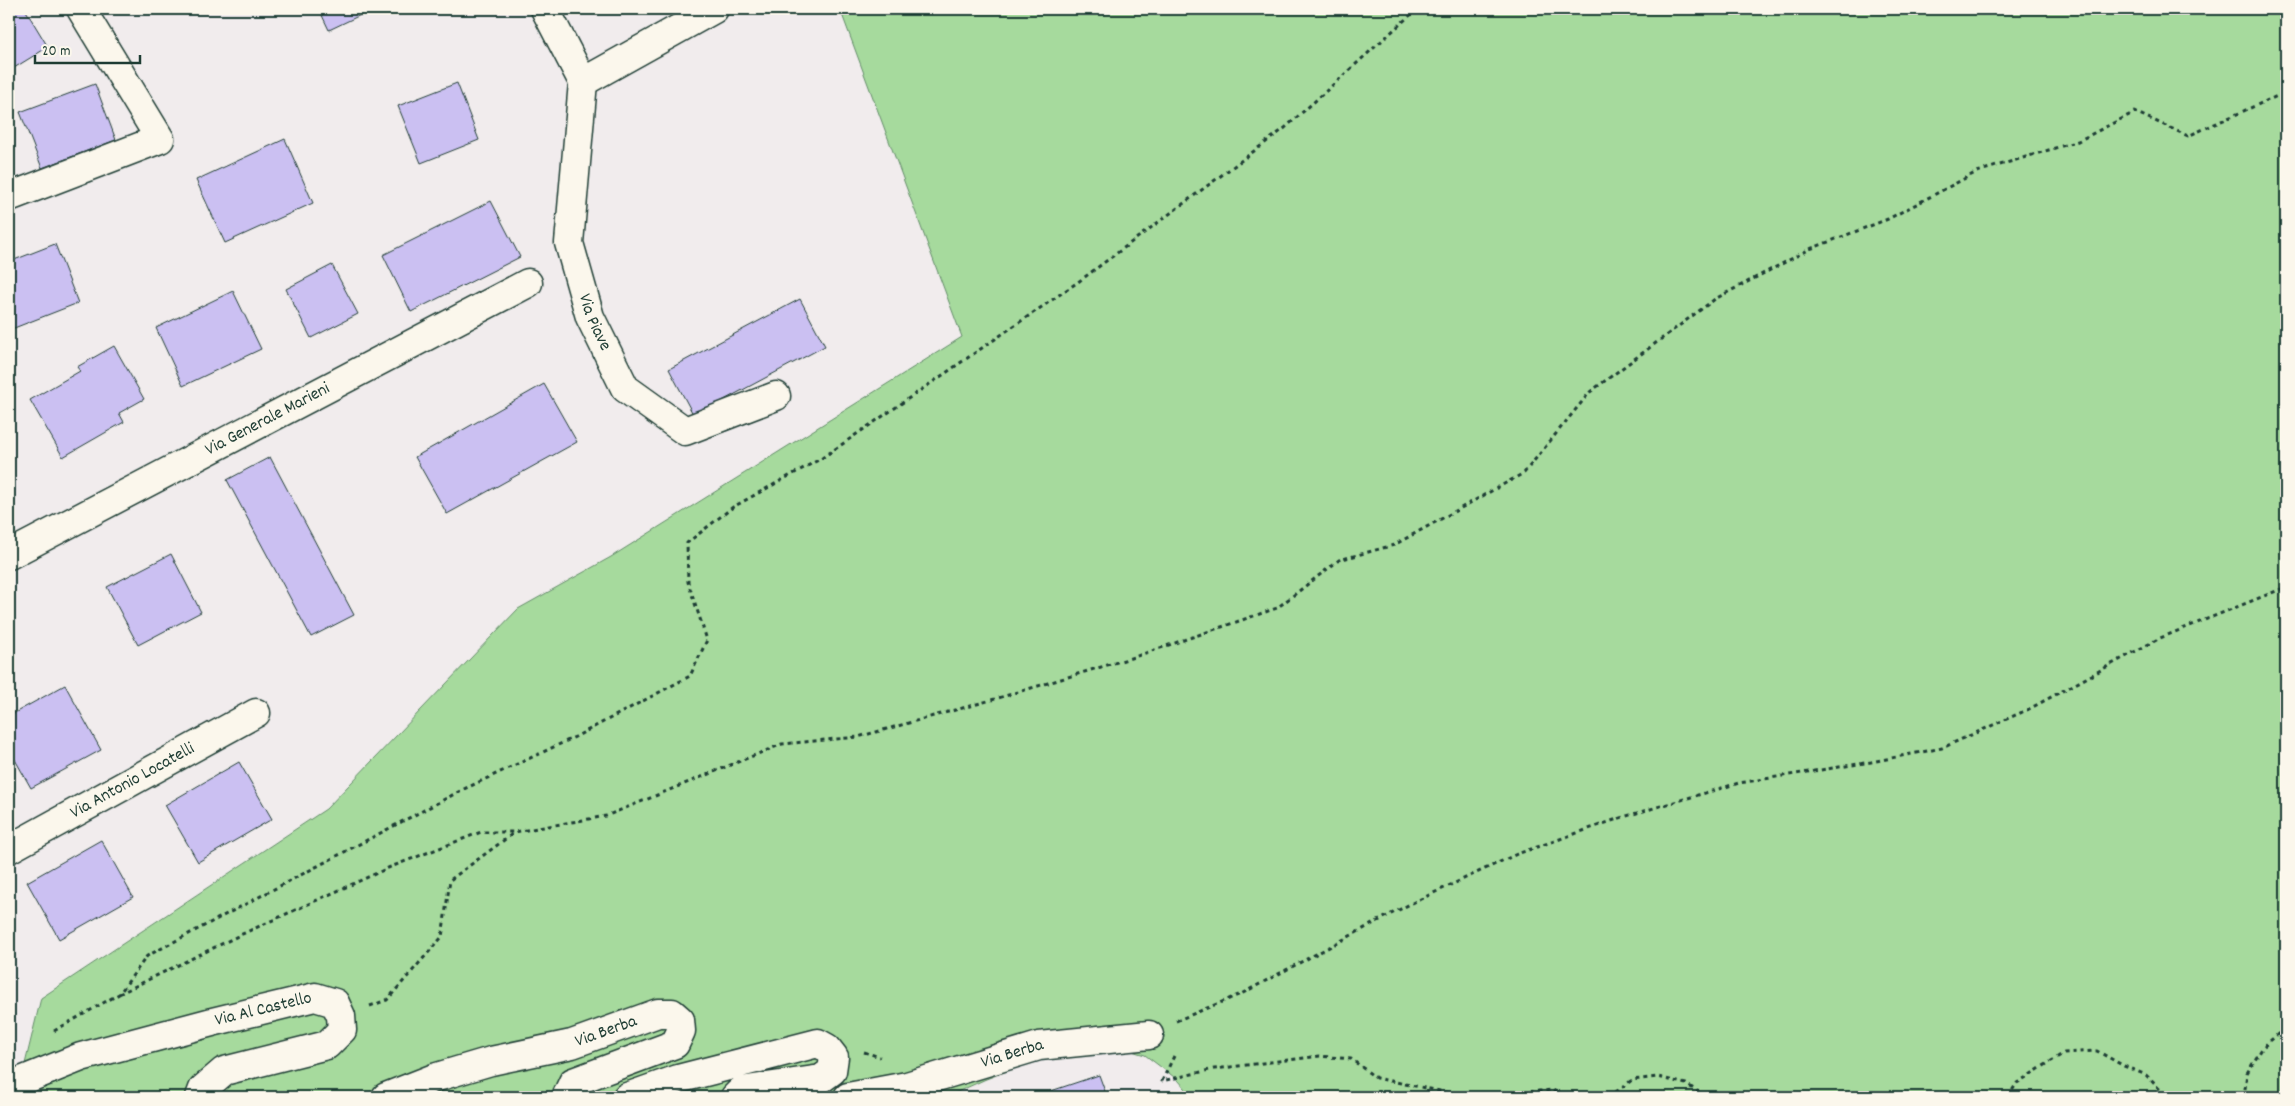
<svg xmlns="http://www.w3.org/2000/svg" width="2295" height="1106" font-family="Dekko,sans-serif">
<rect width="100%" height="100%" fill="#f1eced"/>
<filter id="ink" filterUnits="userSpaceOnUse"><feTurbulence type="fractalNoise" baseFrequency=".02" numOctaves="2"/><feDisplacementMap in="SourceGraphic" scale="10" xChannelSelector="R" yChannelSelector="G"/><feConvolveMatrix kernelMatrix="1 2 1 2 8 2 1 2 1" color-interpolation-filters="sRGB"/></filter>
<g filter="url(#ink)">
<!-- green -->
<path fill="#a6da9d" stroke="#628c68" d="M840,9h1446v1088h-1093l-15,-17 -33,-25 -54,-16 -105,40 -40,18h-929l24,-99 285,-189 192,-200 93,-52 351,-220z"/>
<!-- building -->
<path fill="#cbc0f2" stroke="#1f3d34" d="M9,9h16l23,38 -39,24z
M319,9h54l-44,21z
M457,83l22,57 -58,23 -23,-57z
M95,84l21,56 -74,28 -22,-56z
M285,139l28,64 -88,40 -29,-63z
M491,201l29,56 -109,55 -28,-57z
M55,244l23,59 -69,27v-68z
M332,265l26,49 -47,24 -25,-49z
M233,291l28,58 -78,37 -27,-58z
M800,299l25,47 -131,70 -25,-47z
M114,346l30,53 -25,14 5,9 -61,35 -33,-57 50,-29 -3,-4z
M544,384l33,58 -130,72 -32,-57z
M270,457l84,158 -43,22 -84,-157z
M171,554l30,58 -63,33 -31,-58z
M65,685l36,65 -70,38 -22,-39v-33z
M239,762l33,57 -74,43 -33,-57z
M101,840l32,57 -74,42 -32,-57z
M1099,1075l8,22h-71v-1z"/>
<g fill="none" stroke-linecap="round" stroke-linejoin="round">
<!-- minor casing -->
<g stroke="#1f3d34" stroke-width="31">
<g id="minor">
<path d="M545,9l38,73"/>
<path id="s1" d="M583,82l-14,161 21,74 35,71 60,43 91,-35"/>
<path d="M583,82l131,-73"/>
<path d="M9,197l151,-58 -79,-130"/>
<path id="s2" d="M9,555l519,-272"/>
<path id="s3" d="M9,849l247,-136"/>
<path id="s4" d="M9,1086l72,-29 131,-35 103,-25 20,6 6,13 1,14 -15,15 -103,26 -21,18 -3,8"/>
<path id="s5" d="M386,1097l51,-20 54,-16 81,-17 86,-31h14l8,7 1,11 -6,13 -102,38 -6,13 1,2"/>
<path d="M627,1097l51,-18 140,-36 9,5 7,9 -2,14 -11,8 -80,12 -6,6"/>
<path id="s6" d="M848,1097l59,-11 132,-40 110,-11"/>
</g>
</g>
<!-- path -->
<path stroke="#1f3d34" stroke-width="3" stroke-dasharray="4 4" stroke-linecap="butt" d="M119,994l121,-59 148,-67 93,-36h34l91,-16 176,-72 76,-7 137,-38 139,-42 143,-49 62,-48 55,-15 130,-72 66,-81 125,-93 95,-50 78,-30 89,-47 101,-31 57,-29 53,24 98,-44
M370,1006l17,-6 55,-63 8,-57 65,-48
M1176,1021l65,-27 169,-90 107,-50 106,-37 116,-34 132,-21 71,-14 87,-39 131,-71 126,-51
M54,1031l65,-37 28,-38 315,-166 113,-53 115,-61 17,-36 -19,-58 -1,-39 46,-36 89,-49 256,-176 207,-154 132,-119
M864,1052l16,5
M1174,1056l-12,25 52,-12 106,-13 31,3 25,19 93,19
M1506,1097l23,-5 24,-2 9,7
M1609,1097l23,-17 26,-3 28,7 20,13
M2008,1097l9,-14 47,-30 33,-2 27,15 22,9 21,22
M2244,1097l3,-24 16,-26 23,-20"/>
<!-- minor -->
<use href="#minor" stroke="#fbf7ec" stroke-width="28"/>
</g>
</g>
<g text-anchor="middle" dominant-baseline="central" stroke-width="4" stroke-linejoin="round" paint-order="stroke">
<!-- street labels -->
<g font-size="18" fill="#1f3d34" stroke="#fbf7ec">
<text stroke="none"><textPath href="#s1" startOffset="245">Via Piave</textPath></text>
<text stroke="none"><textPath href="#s2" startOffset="292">Via Generale Marieni</textPath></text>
<text stroke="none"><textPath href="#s3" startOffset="141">Via Antonio Locatelli</textPath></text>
<text stroke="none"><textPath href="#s4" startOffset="266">Via Al Castello</textPath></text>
<text stroke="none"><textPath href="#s5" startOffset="230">Via Berba</textPath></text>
<text stroke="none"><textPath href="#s6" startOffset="170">Via Berba</textPath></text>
</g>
</g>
<!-- margin -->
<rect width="2295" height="1106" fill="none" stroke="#fbf7ec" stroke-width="30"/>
<rect x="15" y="15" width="2265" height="1076" fill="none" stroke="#1f3d34" stroke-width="2" filter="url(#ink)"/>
<!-- scale -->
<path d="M35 55v8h105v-8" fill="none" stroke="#1f3d34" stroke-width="2.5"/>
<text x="42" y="55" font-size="15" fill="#1f3d34" stroke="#fbf7ec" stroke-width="4" paint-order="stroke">20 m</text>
</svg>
